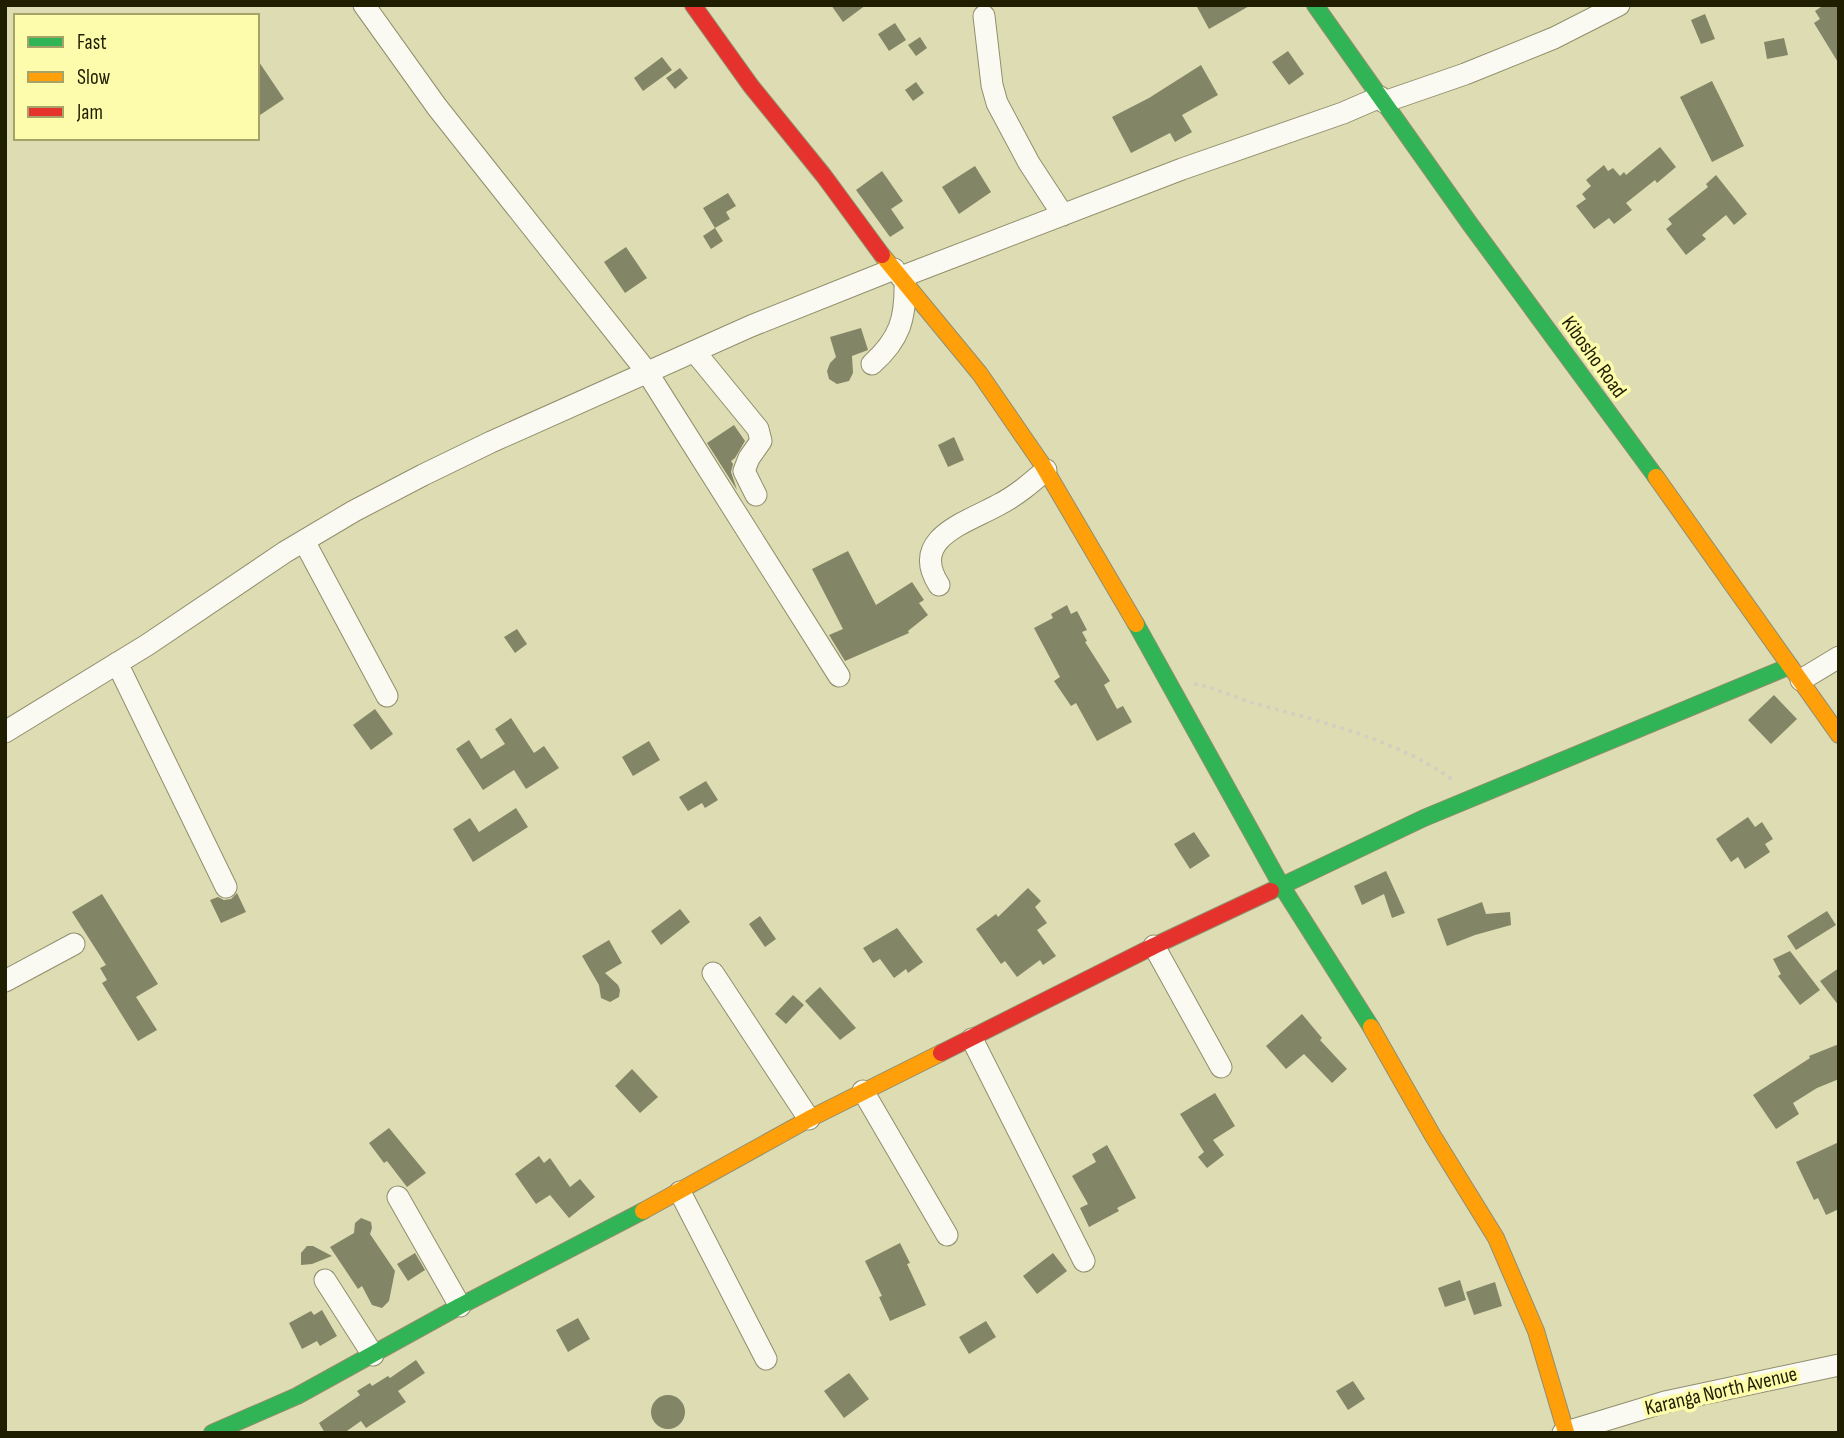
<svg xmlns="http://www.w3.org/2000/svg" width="1844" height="1438" font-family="'Sofia Sans Condensed',sans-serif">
<rect width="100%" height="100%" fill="#dedcb2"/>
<!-- building -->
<path fill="#828666" d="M831,5h35l-23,17z
M1196,5h55l-42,24z
M1824,5h15v59l-25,-41 6,-4 -5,-8z
M1705,14l10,25 -14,5 -10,-24z
M895,23l11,17 -17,11 -11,-17z
M920,37l7,11 -11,8 -8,-11z
M1784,38l4,17 -21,4 -3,-17z
M1288,51l16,23 -15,11 -17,-23z
M662,57l10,13 -29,21 -9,-13z
M257,59l27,40 -27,18z
M1201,65l17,30 -36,20 10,17 -17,10 -5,-9 -39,20 -19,-36 37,-19z
M680,68l8,10 -13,11 -9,-11z
M1712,81l32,65 -32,16 -32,-65z
M916,82l8,11 -11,8 -8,-11z
M1660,147l16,20 -19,16 -2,-3 -29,23 6,7 -18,14 -5,-6 -15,11 -18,-23 10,-7 -4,-5 9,-8 -5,-6 18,-15 4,6 5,-3 7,8 4,-4 2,3z
M975,166l16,26 -32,22 -17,-27z
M882,171l21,30 -12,8 13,19 -14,9 -34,-47z
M1716,175l31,39 -13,11 -8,-10 -24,20 4,4 -20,16 -20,-26 6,-5 -4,-5 40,-32 -2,-3z
M728,193l8,13 -10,6 4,7 -15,9 8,13 -12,8 -8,-13 12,-8 -12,-20z
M626,247l21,31 -22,15 -21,-31z
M861,328l7,22 -16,6 1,17 -4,8 -12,3 -8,-5 -2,-8 3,-8 6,-6 -6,-20z
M734,425l11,16 -10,17 -4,3 2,3 -2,8 6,18 -30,-47z
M954,437l10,23 -16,7 -10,-22z
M848,551l28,54 36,-23 12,18 -5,3 9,12 -20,16 1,2 -64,28 -16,-26 14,-6 -31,-60z
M1067,605l4,9 6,-3 10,19 -5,2 5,9 -2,1 25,39 -6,4 13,24 6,-3 9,16 -35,19 -21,-38 -5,3 -17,-25 6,-4 -26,-49 19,-10 -2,-4z
M517,629l10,15 -12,9 -11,-16z
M1774,695l23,24 -26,25 -23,-24z
M375,709l18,25 -22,16 -18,-25z
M511,718l23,35 10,-7 15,22 -33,21 -12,-19 -31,20 -27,-41 13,-9 12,19 24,-15 -10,-15z
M649,741l11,19 -27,16 -11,-19z
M706,781l12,19 -13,8 -3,-5 -14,8 -9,-14z
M516,808l12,19 -55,35 -20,-33 17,-11 9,14z
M1748,817l7,10 7,-5 11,17 -8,5 5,8 -25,17 -7,-12 -7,5 -15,-23z
M1194,832l16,24 -20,13 -16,-25z
M1386,871l19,42 -13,5 -8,-24 -22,11 -8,-19z
M1028,888l13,13 -6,6 12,16 -10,7 19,26 -13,9 -3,-5 -23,17 -12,-16 -4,3 -25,-35 20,-15 2,3z
M237,893l9,19 -25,11 -11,-23 8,-3 6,3 7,-1z
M102,894l56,90 -22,13 21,33 -19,11 -36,-58 5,-3 -7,-12 6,-3 -34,-53z
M1482,902l4,12 24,-2 1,13 -36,10 -28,11 -10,-27z
M680,909l10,13 -29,23 -10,-14z
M1827,911l9,14 -40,25 -9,-14z
M760,916l16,23 -11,8 -16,-23z
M897,928l26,34 -15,11 -2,-4 -12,9 -14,-19 -7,4 -10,-15z
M609,940l13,23 -17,10 13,12 2,5 -1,7 -9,5 -9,-4 -2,-13 -17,-29z
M1790,951l30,39 -20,15 -22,-29 3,-2 -8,-15z
M1839,968v38l-19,-25z
M820,987l36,41 -16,12 -35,-39z
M793,995l11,10 -18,19 -11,-10z
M1302,1014l20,24 -2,2 27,29 -15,14 -28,-29 -18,15 -20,-23z
M1839,1044v35l-22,9 -24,15 6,11 -23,15 -23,-34 57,-37 -1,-2z
M632,1069l26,28 -18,16 -25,-27z
M1215,1093l20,33 -22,14 11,15 -17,13 -9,-11 6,-5 -24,-38z
M389,1128l37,45 -19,14 -20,-26 -3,2 -15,-20z
M1839,1142v67l-13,6 -8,-17 -4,2 -18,-38z
M1107,1145l29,53 -19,10 2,3 -30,16 -9,-19 8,-4 -16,-28 24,-14 -4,-8z
M539,1156l5,7 6,-5 20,29 10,-8 15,18 -26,21 -19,-23 -14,9 -21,-30z
M361,1218l10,4 1,6 -2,6 25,37 -6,30 -7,7 -10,-3 -10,-19 -4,3 -28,-42 24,-14 1,-10z
M900,1243l10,20 -3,1 19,41 -36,16 -11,-24 3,-1 -17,-35z
M307,1246h6l19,10 -20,8 -11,1v-12z
M415,1253l10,17 -17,11 -11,-17z
M1053,1253l14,18 -30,23 -14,-18z
M1460,1280l6,20 -21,7 -7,-19z
M1495,1282l7,24 -28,9 -8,-23z
M322,1310l15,26 -17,10 -3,-5 -15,8 -13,-26 22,-12 3,4z
M578,1318l12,21 -22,13 -12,-22z
M986,1321l10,16 -27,17 -10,-17z
M416,1360l9,13 -27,18 8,11 -40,26 -5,-7 -17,12h-19l-6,-10 41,-28 -3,-4 13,-8 2,3 16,-10 2,2z
M849,1373l20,26 -25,19 -20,-27z
M1353,1381l12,18 -17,11 -12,-19z
M651 1412a17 17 0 1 1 34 0a17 17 0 1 1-34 0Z"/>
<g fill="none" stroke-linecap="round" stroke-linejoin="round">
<!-- street casing -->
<g stroke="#908e6c" stroke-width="23">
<path id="street" d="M364,5l73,102 210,265 192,304
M984,16l8,69 5,18 32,60 34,52
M1384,102l81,-28 89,-36 65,-33
M901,277l281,-108 161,-56 37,-16
M695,352l63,77 3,12 -12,17 -5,13 12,24
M872,364c28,-25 34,-46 33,-83
M304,541l83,155
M939,585c-30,-47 27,-62 59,-80 18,-9 33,-22 48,-35
M117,663l109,224
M1801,680l38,-23
M5,732l142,-87 138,-93 69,-41 69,-36 68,-33 260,-116 143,-57
M1154,946l67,121
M713,973l96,146
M5,981l69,-37
M972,1039l112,222
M863,1091l84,144
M680,1192l86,167
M398,1197l62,109
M325,1280l48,75
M1563,1433l102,-31 174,-37"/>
</g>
<!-- fast casing -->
<g stroke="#908e6c" stroke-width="18">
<path id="fast" d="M1315,5l155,219 186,253
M1136,624l145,261 90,142
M1271,891l153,-73 366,-152
M212,1433l85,-37 163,-90 183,-95"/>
</g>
<!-- slow casing -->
<g stroke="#908e6c" stroke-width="18">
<path id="slow" d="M882,255l98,119 62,90 94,160
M1656,477l183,258
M1371,1027l62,109 63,102 40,93 30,101
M643,1211l166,-92 132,-66"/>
</g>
<!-- jam casing -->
<g stroke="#908e6c" stroke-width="18">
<path id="jam" d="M693,5l58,81 73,90 58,79
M941,1053l213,-107 117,-55"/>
</g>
<!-- path -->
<path stroke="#d0cfc2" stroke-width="3.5" stroke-dasharray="3.5 5" stroke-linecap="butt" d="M1194,684c20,3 37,12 56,18 67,19 148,37 204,79"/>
<!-- street -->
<use href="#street" stroke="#fafaf3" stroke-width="21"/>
<!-- fast -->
<use href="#fast" stroke="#30b455" stroke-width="16"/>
<!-- slow -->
<use href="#slow" stroke="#ff9f0a" stroke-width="16"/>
<!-- jam -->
<use href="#jam" stroke="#e5322d" stroke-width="16"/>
</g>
<g text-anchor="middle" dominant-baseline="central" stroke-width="7" stroke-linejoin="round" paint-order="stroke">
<!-- street labels -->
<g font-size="21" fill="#201e00" stroke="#fdfcad">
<text transform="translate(1594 357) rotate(54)">Kibosho Road</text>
<text transform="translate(1721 1391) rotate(-13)">Karanga North Avenue</text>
</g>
</g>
<!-- border -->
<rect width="1844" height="1438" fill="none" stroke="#201e00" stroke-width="14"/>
<!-- legend -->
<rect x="14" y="14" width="245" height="126" fill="#fdfcad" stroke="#a5a368" stroke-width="2"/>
<rect x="28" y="37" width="35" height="10" fill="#30b455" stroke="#a5a368" stroke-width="2"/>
<text x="77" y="49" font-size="21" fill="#201e00">Fast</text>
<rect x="28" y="72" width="35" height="10" fill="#ff9f0a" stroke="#a5a368" stroke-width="2"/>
<text x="77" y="84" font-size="21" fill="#201e00">Slow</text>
<rect x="28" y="107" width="35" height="10" fill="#e5322d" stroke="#a5a368" stroke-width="2"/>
<text x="77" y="119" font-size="21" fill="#201e00">Jam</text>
</svg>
